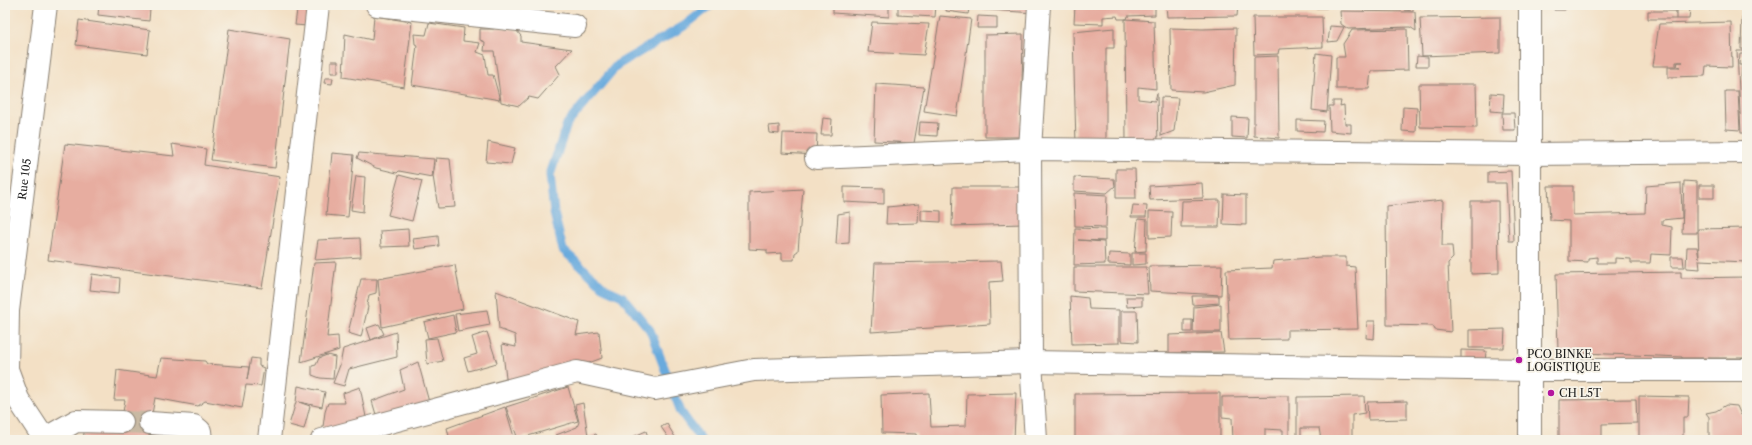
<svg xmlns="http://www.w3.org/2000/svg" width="1752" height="445" font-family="'Libre Caslon Text',serif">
<rect width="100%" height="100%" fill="#f7f3e8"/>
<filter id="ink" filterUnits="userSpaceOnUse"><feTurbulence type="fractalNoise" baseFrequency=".025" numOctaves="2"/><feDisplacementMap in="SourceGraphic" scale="8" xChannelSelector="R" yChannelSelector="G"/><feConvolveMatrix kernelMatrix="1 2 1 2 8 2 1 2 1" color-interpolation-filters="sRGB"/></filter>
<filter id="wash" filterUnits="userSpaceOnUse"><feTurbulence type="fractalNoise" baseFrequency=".012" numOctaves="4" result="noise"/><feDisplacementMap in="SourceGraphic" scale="16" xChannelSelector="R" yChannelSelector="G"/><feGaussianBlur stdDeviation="0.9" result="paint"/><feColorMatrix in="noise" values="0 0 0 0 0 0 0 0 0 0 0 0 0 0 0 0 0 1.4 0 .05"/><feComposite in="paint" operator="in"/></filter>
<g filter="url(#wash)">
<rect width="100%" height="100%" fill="#f3e0c5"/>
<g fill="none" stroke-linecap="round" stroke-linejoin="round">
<!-- stream -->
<path stroke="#69aadd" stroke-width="9" d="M701,440l-20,-28 -31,-82 -28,-34 -16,-7 -43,-39 -9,-37 -4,-38 17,-51 50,-59 67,-39 27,-21"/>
</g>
<g id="blocks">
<!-- building -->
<path fill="#e7ada0" d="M99,5h18l33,4 -1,12 -51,-6z
M833,5h56v12l-56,-4z
M898,5h38l-1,12 -37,-2z
M947,5h23l-2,9 -22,-3z
M975,5h60v8l-60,-4z
M1090,5h65v10l-27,1 -1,3h-9l-1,-3 -14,1v7l-29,-1 1,-17z
M1166,5h72l-1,11 -70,1z
M1250,5h77v3h-77z
M1339,5h65v1l-65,2z
M1405,5h8v6l-9,-1z
M1554,5h10l1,5h-11z
M1690,9l-1,10h-12v-9z
M297,10l12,2 -2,14 -12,-1z
M1340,11l75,1 1,19 -6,-4 -62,2 -7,-5z
M1648,11h28v8h-28z
M374,16l38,6 -8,65 -61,-10 2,-43 27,6z
M940,16l31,3 -14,97 -33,-5z
M978,16l19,1v11h-20z
M1253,17h69l1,30 -44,2 -1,5 -24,1z
M1500,17v36l-78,3 -2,-38z
M1742,18h5v18l-3,1v10h3v2h-6z
M1125,19l29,2 2,68 -18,-2v12l17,2 2,-8 1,56 -32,-6z
M79,20l71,10 -3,24 -71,-9z
M872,22l57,2 -5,31 -56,-3z
M1731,22l1,45 -26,-1 -1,10 -37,1v-10h12l-3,-1 1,-4h5h-7v4h-23l6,-42z
M429,23l35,5 -1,13 17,2 -3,9 8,3 3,20h5l7,25 -88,-15 5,-40 -2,-1 -1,-10 12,1z
M1330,26l14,1 -7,14 -9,1z
M496,27l20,3 5,6v6l51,7 -16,17 4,8 -22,25 -9,-2 -10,9 -18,-4 -7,-51h-10l1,-9 -5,-2v-11h14z
M1114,28v20h-8v97h-30l-3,-113z
M1170,28l33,1 33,-1 -1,57 -32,7 -32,-2z
M229,29l61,10 -15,129 -64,-8z
M1407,29l1,41 -37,1 -2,18h-33v-32h9l-2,-13 9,-14z
M1023,34l-2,103h-36v-102z
M1737,51h10v3h-7l-1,11h8v1h-5l-1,13 6,1v53h-6z
M1316,53l15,2 -4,57 -15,-2z
M1278,56l1,82 -25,-2v-79z
M1417,56l11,1v9h-12z
M331,61h7v12h-7z
M325,78h8l-1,6 -8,-1z
M876,84l48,3 -10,56 -40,-2z
M1419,84h57l1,44 -57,-1z
M1725,91h13l2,39 -14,-1z
M1491,93l13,1 -1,18 -13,-1z
M1161,97l17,1 -4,33 -13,5z
M1333,101h8l-1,5 4,-1 1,19h6v9l-21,-2 -1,-25h4z
M1403,107l14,1 -1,24 -14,-1z
M1502,113h12l1,17h-12z
M1232,117l16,1 -1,20 -15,-1z
M823,118l9,1 -1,16h-10z
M1297,120l27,1 -1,11 -26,-1z
M920,122l18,1 -1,13 -18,-1z
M779,125v9l-9,-1 -1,-7z
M783,133l34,1 -1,21 -34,-2z
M488,142l27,6 -4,16 -25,-2z
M65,144l109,12 -2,-12 34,5 -2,16 76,12 -18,111 -214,-28z
M332,153l22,2 -6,62 -22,-2z
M359,153l75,6 -2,18 -33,-6 -2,2 -21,-5 -19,-10z
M436,158l14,1 5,48 -17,1 -5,-32z
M1116,169h19l1,29h-20z
M1511,171l3,70h-5l-3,-58h-18v-11z
M399,175l23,6 -10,40 -24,-6z
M356,176l9,1 -2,35 -12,-2z
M1074,177l40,2 1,7 -8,7 -33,-2z
M1684,181l13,1v51h-15z
M1202,183l1,15 -53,2 -1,-14z
M1681,183l1,35 -20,2v5l10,2 -1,28 -20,-1 -1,9h-19v-4l-16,-1v5h-18v-6l-9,1v4l-19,-1v-40l-19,-1 -2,-34h25v29l72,-2 1,-27z
M1699,185h15v13h-15z
M844,187l40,1v16l-40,-2z
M953,187h69l1,37 -71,2z
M803,189l-5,62 -3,2 -1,7h-12v-7l-15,1v-4l-18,-1v-57z
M1074,193l33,2 -1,32 -31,-1z
M1224,194l22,1v30l-23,-1z
M1220,200l-1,27h-38l1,-26z
M1443,200l-1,46h10l1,12 -5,5 3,69 -16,-2 -2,-4 -46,-1 -1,-119z
M1471,201h27l1,72 -28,1z
M919,204l-1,19 -32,1 1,-17z
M1133,205l14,1 -1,11h-15z
M921,210l20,1v11l-20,-1z
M1149,211l23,1 -1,25 -22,1z
M850,212l-1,31 -13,1 2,-30z
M1138,219l9,1 -1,31 -11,1z
M1075,228l30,1v12l-27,-1 26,2 1,22 -31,1z
M1747,228v34l-48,-2 1,9 -14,-1 1,-21h10l2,11 -1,-29z
M408,229l1,17 -28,1 -1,-16z
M438,236l1,10 -24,3 -2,-10z
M360,238l1,19 -46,3 3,-20z
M1109,253l21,1v11l-22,-1z
M1132,253h14v11l-14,1z
M1320,257h26v9l9,1 3,62 -71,1v9l-58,1 -3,-70 46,-2 1,-7z
M1671,257h12l1,10h-13z
M1001,261l2,20 -14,1 1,42 -119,8 4,-69z
M336,262l-9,75 11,-1 1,14 -38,12 13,-99z
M455,265l8,44 -81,18 -4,-48z
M1222,265l-1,30 -71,-4 -1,-25z
M1074,267h72l2,27 -74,-3z
M1681,272v6l66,-1v81h-65v-1l-124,-5 -2,-78z
M92,274l28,4 -1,15 -29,-3z
M361,279h16l-1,14 -7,2 -2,10 1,2 -7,30 -13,-4z
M496,291l83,31 -3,13 23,-3 3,26 -16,6 -2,-2 -77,25 -5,-43 14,3 -1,-12 -16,-6z
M1070,296l18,2 1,11 30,1v33l-47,1z
M1192,296h27v7l-26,2z
M1126,297h16v9l-15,1z
M1221,304v28h-28l1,-25z
M487,310l3,15 -32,6 -3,-17z
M1121,311h16l1,31 -17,-1z
M453,315l3,17 -28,6 -4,-16z
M1184,320h8v12h-8z
M1367,321h8l-1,18 -8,-1z
M379,324l5,10 -13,6 -4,-12z
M1505,329l-1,19h-35v-18z
M396,332l1,25 -48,12 -5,17 -11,-3 7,-18 3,-16z
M487,332l10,31 -29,8 -4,-13 13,-4 -5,-17z
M1221,333l3,19 -55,1v-18z
M437,338l6,23 -16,3 -2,-25z
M1461,350l25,1 -1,12 -24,-1z
M327,355l8,2 -2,22 -13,-1 -8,-3v-9l4,-1 3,-7z
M161,358l44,3 2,3 42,3 -2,13 4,-22 8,1v7l5,2 -3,18 -15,-1 -4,23 -37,-7 -7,5 -43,-8 -7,37 29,5h-94l2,-14 35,4 5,-30h-11l3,-30 40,6z
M418,362l11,40 -52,16 -5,-17 32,-12 -4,-19z
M298,386l27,6 -3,15 -23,-5 11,4 -6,23 -15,-4 7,-23z
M360,387l7,35 -45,12 3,-22 3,-9h17l-2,-10z
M568,387l10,34 -60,18 -12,-32z
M929,393l2,34 35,-1 1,-32 49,-1 -2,47h-97l-1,-6 -34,-1 -1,-38z
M1220,393v47h-145v-46z
M1289,396v44h-6v-10l-18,-1v11h-32l-1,-22 -10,-1v-20z
M1364,396l1,17 -13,2v25h-31l-2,-12h-18v12h-4v-43z
M1639,396l50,1 -1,20h-5v23h-44z
M1636,399l1,24 -35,1v16h-43v-40z
M1407,401v18l-39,1 -1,-18z
M583,403l5,33 -12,4h-19l-1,-5 21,-8 2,-5 -4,-17z
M1726,405l11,1 4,9 6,-1v26h-38v-23l-3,-4 10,-2z
M505,407l10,33h-65l-3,-12z
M667,424l8,13 -5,3 -9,-13z
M646,431l3,9h-23z
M596,434l3,6h-16v-1z
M1501,437v3h-39v-1z"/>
</g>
</g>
<g filter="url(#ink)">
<use href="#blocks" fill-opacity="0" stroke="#887e70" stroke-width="1"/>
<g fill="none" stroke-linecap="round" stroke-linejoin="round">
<!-- minor-tunnel -->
<path stroke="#c8b9a3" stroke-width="22" stroke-dasharray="22 11" stroke-linecap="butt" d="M122,422l28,1"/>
<!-- minor casing -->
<g stroke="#887e70" stroke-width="24">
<g id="minor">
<path d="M377,5l198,21"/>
<path d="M1530,5v435"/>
<path d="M816,158l214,-9 500,5 217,-2"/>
<path d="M150,423l44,3 6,5 1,9"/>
<path d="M42,436l11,-2 23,-13 46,1"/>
<path id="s1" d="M45,440l-27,-41 -11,-30 1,-58 38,-306"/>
<path d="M269,440l49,-435"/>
<path d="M322,440l255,-68 78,17 99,-19 277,-8 499,8h217"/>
<path d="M1036,440l-5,-78 -1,-213 9,-144"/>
</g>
</g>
<!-- minor -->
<use href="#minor" stroke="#fff" stroke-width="22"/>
</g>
</g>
<!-- markers -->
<g fill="#b5179e" stroke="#f7f3e8" stroke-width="1.5">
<circle cx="1519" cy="360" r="4"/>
<circle cx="1551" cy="393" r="4"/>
</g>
<g text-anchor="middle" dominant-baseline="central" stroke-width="3.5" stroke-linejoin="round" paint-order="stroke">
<!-- street labels -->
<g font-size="11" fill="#1c1c1c" stroke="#f7f3e8">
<text stroke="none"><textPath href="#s1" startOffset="272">Rue 105</textPath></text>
</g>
<!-- poi labels -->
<g font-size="11" fill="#1c1c1c" stroke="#f7f3e8" text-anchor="start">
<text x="1527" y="354">PCO BINKE<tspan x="1527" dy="13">LOGISTIQUE</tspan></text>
<text x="1559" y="393">CH L5T</text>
</g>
</g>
<!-- margin -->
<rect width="1752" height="445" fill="none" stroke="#f7f3e8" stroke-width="20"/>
</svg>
